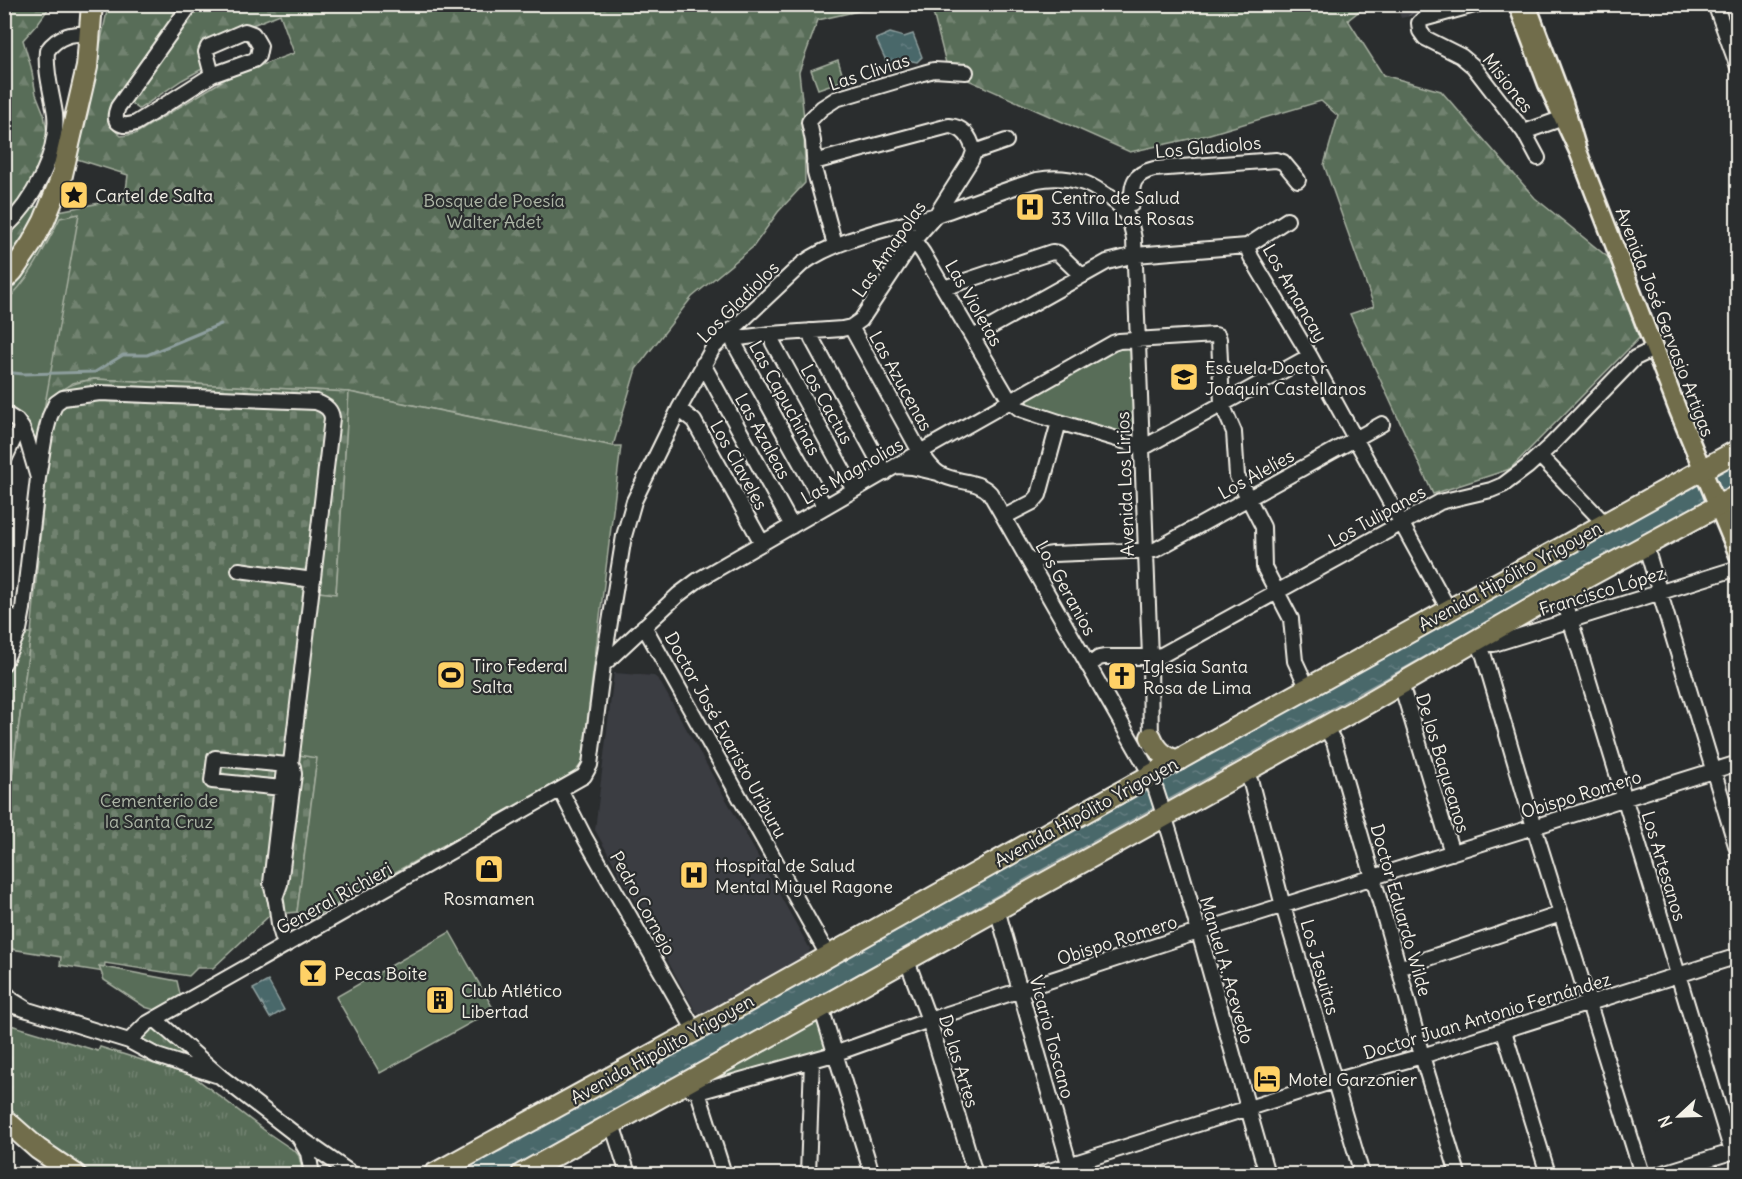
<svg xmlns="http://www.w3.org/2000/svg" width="1742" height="1179" font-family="Delius,sans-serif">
<defs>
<pattern id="industrial-furrows" width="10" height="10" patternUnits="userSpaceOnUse" patternTransform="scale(1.5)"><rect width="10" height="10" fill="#3b3c42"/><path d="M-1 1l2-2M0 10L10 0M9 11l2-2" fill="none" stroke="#58595d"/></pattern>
<pattern id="grass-tufts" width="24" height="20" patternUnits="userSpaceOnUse" patternTransform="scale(1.5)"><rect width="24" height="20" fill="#596d58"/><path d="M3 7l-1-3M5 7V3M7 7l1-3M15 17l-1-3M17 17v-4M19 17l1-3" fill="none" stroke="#718270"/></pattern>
<pattern id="forest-firs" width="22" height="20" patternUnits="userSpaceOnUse" patternTransform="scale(1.5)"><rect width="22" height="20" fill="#596d58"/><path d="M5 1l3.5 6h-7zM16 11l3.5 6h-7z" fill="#718270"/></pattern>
<pattern id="cemetery-stones" width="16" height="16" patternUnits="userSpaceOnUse" patternTransform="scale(1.5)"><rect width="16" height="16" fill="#596d58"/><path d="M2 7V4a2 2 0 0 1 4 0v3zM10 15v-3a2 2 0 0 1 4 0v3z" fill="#718270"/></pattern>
<pattern id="water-ripples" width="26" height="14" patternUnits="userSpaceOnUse" patternTransform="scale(1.5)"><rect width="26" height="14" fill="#49676b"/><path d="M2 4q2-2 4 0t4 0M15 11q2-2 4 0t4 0" fill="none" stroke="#647d80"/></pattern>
</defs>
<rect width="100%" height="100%" fill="#2a2d2e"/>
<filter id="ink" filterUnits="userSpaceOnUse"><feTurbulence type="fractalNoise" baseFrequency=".0167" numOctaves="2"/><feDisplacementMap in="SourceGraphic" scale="12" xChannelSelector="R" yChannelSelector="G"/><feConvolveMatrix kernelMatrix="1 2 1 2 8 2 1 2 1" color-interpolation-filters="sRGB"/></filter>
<g filter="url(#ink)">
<!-- built -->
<path fill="#3b3c42" d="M614,673l40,3 5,4 151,269 -3,8 -103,57 -8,-2 -101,-182z"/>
<!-- industrial -->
<path fill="url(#industrial-furrows)" d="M1369,5h86l-54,13 -4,-12 -23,4z"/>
<!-- grass -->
<path fill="url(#grass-tufts)" stroke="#a6afa0" stroke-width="1.5" d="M24,633h7l-26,195v-151z
M4,1023l94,28 2,-4 93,29 75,57 28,19 3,4 4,18h-209l-39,-25 -50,-42z
M152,1025l45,40 -54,-21 -3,-6z"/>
<!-- forest -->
<path fill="url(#forest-firs)" stroke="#a6afa0" stroke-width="1.5" d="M114,4l70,1 -73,98c-2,17 -4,22 10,33l14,-2 92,-56 67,-25 -14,-39 -78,31 2,23 -22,12 -43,29 -11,-8 68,-96h689l-67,15 -19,52 5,46 1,65 -27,29 -25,35 -61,50 -56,72 -23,77 -264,-54 -255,-13 -22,4 -23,17 -9,23 -35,-15 -1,-112 24,-31 17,-25 14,-29 66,-13 3,-23 -51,-16 31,-153z
M5,5h46l-13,18 -15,17 8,27 5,27 8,20 5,32 -20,58 13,5 -37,60z
M931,5h436l-19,15 35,55 58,16 94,107 75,61 29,79 -129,131 -77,25 -83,-180 24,-8 -50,-141 14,-49 -17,-15 -118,35 -73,16 -182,-81z"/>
<!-- cemetery -->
<path fill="url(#cemetery-stones)" stroke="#a6afa0" stroke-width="1.5" d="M94,379l255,13 -13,202 -17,-2 -20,163 18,3 -20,154 -27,3 -57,53h-16l-8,8 -84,-13 -1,9 -44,-7 1,-8 -56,-9v-119l26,-196 20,-209 -6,-13c8,-22 27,-28 49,-32z"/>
<!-- park -->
<path fill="#596d58" stroke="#a6afa0" stroke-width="1.5" d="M838,60l6,20 -26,9 -7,-19z
M79,214l-42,235c-7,-18 -13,-37 -32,-45v-102c25,-22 40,-55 55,-84z
M1124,346l5,3 4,8 3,81 -3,1 -115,-37z
M349,392l264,54h8l-39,317 -7,9 -266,148 -12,-8 20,-154 -18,-3 19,-163 18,2z
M450,932l44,78 -114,63 -44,-76z
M99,966l78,15 4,17 -20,11 -6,1 -10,-3 -41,-27z
M813,1017l6,3 11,32 -118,32 -4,-2v-4z"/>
<!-- water -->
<path fill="url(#water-ripples)" stroke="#8d9e9d" stroke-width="1.5" d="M890,33l14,4 9,-3 9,23 -5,5 -15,-3 -14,6 -12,-26z
M1737,459v23l-38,22 -666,371 -529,299h-50l711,-394z
M268,981l16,29 -14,8 -17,-29z"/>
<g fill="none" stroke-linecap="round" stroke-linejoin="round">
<!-- stream -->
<path stroke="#8d9e9d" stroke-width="3" d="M4,372l19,2 72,-2 28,-17h24l74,-31"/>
<!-- minor casing -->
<g stroke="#f4f1e8" stroke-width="18">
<path id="minor" d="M191,4l-73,103c-7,17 4,21 18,16l76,-48 42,-15 4,-4 2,-10 -7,-12 -8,-3 -37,16 -2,5 6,23
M1478,4l-55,15 -4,4 1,8 5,7 36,18 12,10 51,66 14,26
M1715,4l23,63
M1524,132l45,-16
M974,152l32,-11
M814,162l135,-36c15,1 22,12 25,26
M1111,199c15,10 20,22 23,40l16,418 1,89
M1132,204c-1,-20 1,-30 22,-35l122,-9 7,2 15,18
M903,225l20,28 87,148 10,8 39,13 78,23h11l162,-89
M4,229c28,-26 55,-75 51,-115 -3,-21 -10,-42 -8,-63 11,-16 26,-18 43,-17
M835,245l-20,-73 -2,-31 -4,-19 2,-3 11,-11 14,-9 87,-26 11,-3 32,2
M1247,246l4,11 59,99 139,254
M944,288l108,-36 6,1 24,23
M851,327l69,125c6,7 11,17 20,22 15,9 37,5 50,19l161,282c44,132 77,267 116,399
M810,331l2,8 73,134
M771,334l2,9 81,147
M725,336l14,2 32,-4 71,-5 9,-2 10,-7 53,-80 22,-25 35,-55 3,-8
M973,337l134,-75 28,-7 112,-9 40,-26
M733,338l1,5 91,164
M703,364l89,162
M679,409l15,12 68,122
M4,413l13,8 5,7 5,12 11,38 -15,131 -4,21 -15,33
M1540,456l65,68
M4,460l10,-21 8,-11
M896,466l16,1 26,6
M38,478l7,-43 5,-19 6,-13 7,-5 37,-5 216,9c9,3 15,7 16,16l-41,345
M1004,517l29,-15 6,-7 20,-73
M1646,547l92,305
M1032,563l14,-8 7,-1 102,-4 227,-126
M239,570l74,10
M1560,592l10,27 162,533
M4,613l17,8
M644,626l185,331
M1477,641l7,15 50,171 108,347
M1477,641l11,3h6l244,-76
M603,665l75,-70 20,-15 222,-128 193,-109 6,-2 96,-6 3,1 1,3 3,65 12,28 3,44 26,51 1,40 27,52 4,42 13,28
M1088,666l11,-8 5,-1h46l12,-2 278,-153 51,-12 12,-5 24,-18 23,-21 85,-88 19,-9
M1401,684l51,169
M1325,726l9,16 65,226 23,88 36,118
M1245,770l6,13 32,123 79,268
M282,788l-70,-7 3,-23 72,7
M561,791l24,47 110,193
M275,898l5,-14 14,-110 -1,-7 -2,-4 -4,2 -3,4 -13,114c1,5 2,9 4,14 4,17 2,31 11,48
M997,909l75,265
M906,958l23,62 46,154
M1399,968l162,-54
M4,991l8,9 16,10 -24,-7
M821,1007l51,167
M28,1010l101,31 28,15 59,19
M156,1020l65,57 78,60 53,37
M1504,1031l44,143
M129,1041l17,-17 438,-248 6,-11 13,-100 21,-129 10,-35 45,-92 34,-61 89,-84c35,-26 92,-36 134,-49 34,-11 67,-25 101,-35 16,-3 32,-2 47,3 19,6 27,23 47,15
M681,1085l17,7 136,-38 95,-34 269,-88 540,-169
M698,1092l26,82
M612,1124l16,50
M300,1139l8,14 4,21
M808,1174l4,-113
M1040,1174l294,-93 88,-25 316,-100
M1660,1174l78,-24"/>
</g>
<!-- major casing -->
<g stroke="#f4f1e8" stroke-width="21">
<path id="major" d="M1517,4l30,80 31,67 -14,-48 -37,-99
M1578,151l99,257 61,147"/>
</g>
<!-- highway casing -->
<g stroke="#f4f1e8" stroke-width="24">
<path id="highway" d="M4,280l9,-9 19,-28 12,-22 17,-42 26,-112 5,-63
M1151,737c5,12 14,22 28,23
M4,1119l34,30 37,25
M434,1174l261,-143 456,-256 587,-325
M522,1174l846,-471 192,-111 178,-97"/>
</g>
<!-- minor -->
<use href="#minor" stroke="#2a2d2e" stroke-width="14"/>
<!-- major -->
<use href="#major" stroke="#716d4b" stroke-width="16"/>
<!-- highway -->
<use href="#highway" stroke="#716d4b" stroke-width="20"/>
</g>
</g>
<!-- icons -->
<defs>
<g id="sight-square" transform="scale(1.5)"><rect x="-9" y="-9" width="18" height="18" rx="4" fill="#ffd166" stroke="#2a2d2e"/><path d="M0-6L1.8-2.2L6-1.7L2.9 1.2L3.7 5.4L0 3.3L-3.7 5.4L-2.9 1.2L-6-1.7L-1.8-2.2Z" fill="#111"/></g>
<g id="hospital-square" transform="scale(1.5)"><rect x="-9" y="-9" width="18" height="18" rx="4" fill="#ffd166" stroke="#2a2d2e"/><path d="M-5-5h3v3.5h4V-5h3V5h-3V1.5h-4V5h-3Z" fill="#111"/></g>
<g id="school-square" transform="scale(1.5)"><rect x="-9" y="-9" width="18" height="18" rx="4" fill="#ffd166" stroke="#2a2d2e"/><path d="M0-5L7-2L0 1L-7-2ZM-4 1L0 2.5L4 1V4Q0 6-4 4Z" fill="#111"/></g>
<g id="stadium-square" transform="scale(1.5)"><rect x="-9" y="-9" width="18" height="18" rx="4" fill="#ffd166" stroke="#2a2d2e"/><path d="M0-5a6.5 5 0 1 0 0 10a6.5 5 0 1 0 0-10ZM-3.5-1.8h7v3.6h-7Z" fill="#111"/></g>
<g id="church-square" transform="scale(1.5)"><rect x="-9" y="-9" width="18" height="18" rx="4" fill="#ffd166" stroke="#2a2d2e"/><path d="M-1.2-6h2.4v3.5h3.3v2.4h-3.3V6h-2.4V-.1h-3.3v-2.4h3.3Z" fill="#111"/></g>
<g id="shop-square" transform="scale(1.5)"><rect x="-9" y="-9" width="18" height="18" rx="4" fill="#ffd166" stroke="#2a2d2e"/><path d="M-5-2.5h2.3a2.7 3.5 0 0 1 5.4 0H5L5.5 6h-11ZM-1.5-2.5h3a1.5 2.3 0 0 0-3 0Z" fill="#111"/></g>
<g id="bar-square" transform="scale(1.5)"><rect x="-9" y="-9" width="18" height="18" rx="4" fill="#ffd166" stroke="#2a2d2e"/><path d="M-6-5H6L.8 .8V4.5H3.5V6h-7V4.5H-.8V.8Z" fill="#111"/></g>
<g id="building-square" transform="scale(1.5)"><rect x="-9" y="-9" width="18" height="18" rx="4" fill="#ffd166" stroke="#2a2d2e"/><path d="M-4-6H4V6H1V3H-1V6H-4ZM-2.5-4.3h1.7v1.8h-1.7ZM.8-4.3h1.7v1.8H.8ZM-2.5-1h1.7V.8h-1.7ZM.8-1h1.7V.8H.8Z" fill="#111"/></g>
<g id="hotel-square" transform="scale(1.5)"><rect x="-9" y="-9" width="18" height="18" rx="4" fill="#ffd166" stroke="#2a2d2e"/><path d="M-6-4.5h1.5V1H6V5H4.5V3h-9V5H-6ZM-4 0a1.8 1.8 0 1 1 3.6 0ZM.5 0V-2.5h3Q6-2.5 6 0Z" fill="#111"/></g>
</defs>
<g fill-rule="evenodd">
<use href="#sight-square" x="74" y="195"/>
<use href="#hospital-square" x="1030" y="207"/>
<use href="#school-square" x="1184" y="377"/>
<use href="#stadium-square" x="451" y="675"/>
<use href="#church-square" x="1122" y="676"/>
<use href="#shop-square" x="489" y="869"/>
<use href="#hospital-square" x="694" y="875"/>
<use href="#bar-square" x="313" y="973"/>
<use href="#building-square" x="440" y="1000"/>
<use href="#hotel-square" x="1267" y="1079"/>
</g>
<g text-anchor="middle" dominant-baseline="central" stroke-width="4.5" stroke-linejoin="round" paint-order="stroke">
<!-- street labels -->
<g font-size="18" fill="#f4f1e8" stroke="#2a2d2e">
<text transform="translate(869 72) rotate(-18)">Las Clivias</text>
<text transform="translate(1508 83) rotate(52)">Misiones</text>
<text transform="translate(1208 147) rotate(-5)">Los Gladiolos</text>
<text transform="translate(889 249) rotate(-55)">Las Amapolas</text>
<text transform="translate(1295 293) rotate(60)">Los Amancay</text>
<text transform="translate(738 302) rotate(-45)">Los Gladiolos</text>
<text transform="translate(974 303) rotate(60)">Las Violetas</text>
<text transform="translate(1665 322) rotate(69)">Avenida José Gervasio Artigas</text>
<text transform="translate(901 381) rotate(61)">Las Azucenas</text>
<text transform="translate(785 398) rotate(61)">Las Capuchinas</text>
<text transform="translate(827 404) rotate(61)">Los Cactus</text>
<text transform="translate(763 436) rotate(61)">Las Azaleas</text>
<text transform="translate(739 465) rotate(61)">Los Claveles</text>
<text transform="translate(852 471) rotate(-30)">Las Magnolias</text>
<text transform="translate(1256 474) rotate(-29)">Los Alelíes</text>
<text transform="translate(1125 484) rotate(-92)">Avenida Los Lirios</text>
<text transform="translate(1377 516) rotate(-29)">Los Tulipanes</text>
<text transform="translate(1510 576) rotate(-29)">Avenida Hipólito Yrigoyen</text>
<text transform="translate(1066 588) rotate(61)">Los Geranios</text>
<text transform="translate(1602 591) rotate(-17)">Francisco López</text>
<text transform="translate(726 735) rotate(61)">Doctor José Evaristo Uriburu</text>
<text transform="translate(1443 763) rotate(73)">De los Baqueanos</text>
<text transform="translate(1581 794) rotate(-17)">Obispo Romero</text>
<text transform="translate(1086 812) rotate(-29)">Avenida Hipólito Yrigoyen</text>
<text transform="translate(1664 866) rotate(73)">Los Artesanos</text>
<text transform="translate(334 898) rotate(-29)">General Richieri</text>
<text transform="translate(643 903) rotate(61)">Pedro Cornejo</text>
<text transform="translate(1401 910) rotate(74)">Doctor Eduardo Wilde</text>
<text transform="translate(1117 940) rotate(-18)">Obispo Romero</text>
<text transform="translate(1320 967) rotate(74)">Los Jesuitas</text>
<text transform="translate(1227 970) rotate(74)">Manuel A. Acevedo</text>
<text transform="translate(1487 1016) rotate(-17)">Doctor Juan Antonio Fernández</text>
<text transform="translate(1052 1037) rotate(75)">Vicario Toscano</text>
<text transform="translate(662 1049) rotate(-29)">Avenida Hipólito Yrigoyen</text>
<text transform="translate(959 1061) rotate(73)">De las Artes</text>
</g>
<!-- poi labels -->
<g font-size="18" fill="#f4f1e8" stroke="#2a2d2e" text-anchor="start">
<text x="95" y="195">Cartel de Salta</text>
<text x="1051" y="197">Centro de Salud<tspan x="1051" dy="21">33 Villa Las Rosas</tspan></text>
<text x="1205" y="367">Escuela Doctor<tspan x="1205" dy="21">Joaquín Castellanos</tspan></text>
<text x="472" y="665">Tiro Federal<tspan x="472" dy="21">Salta</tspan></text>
<text x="1143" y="666">Iglesia Santa<tspan x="1143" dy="21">Rosa de Lima</tspan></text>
<text x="715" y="865">Hospital de Salud<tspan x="715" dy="21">Mental Miguel Ragone</tspan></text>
<text x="489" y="898" text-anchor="middle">Rosmamen</text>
<text x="334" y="973">Pecas Boite</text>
<text x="461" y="990">Club Atlético<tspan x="461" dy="21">Libertad</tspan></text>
<text x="1288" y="1079">Motel Garzonier</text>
</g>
<!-- park labels -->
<g font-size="18" fill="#aeb6a7" stroke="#2a2d2e">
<text x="494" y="200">Bosque de Poesía<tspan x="494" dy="21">Walter Adet</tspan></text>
<text x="159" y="800">Cementerio de<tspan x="159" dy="21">la Santa Cruz</tspan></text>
</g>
</g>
<!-- margin -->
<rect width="1742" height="1179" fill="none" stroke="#2a2d2e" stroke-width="24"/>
<rect x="12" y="12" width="1718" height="1155" fill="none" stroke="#f4f1e8" stroke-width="2" filter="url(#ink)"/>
<!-- north arrow -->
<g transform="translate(1679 1116) rotate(248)" stroke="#2a2d2e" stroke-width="4.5" paint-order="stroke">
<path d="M0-4.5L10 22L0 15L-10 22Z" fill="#f4f1e8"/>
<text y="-9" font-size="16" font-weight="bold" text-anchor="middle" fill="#f4f1e8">N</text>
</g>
</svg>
